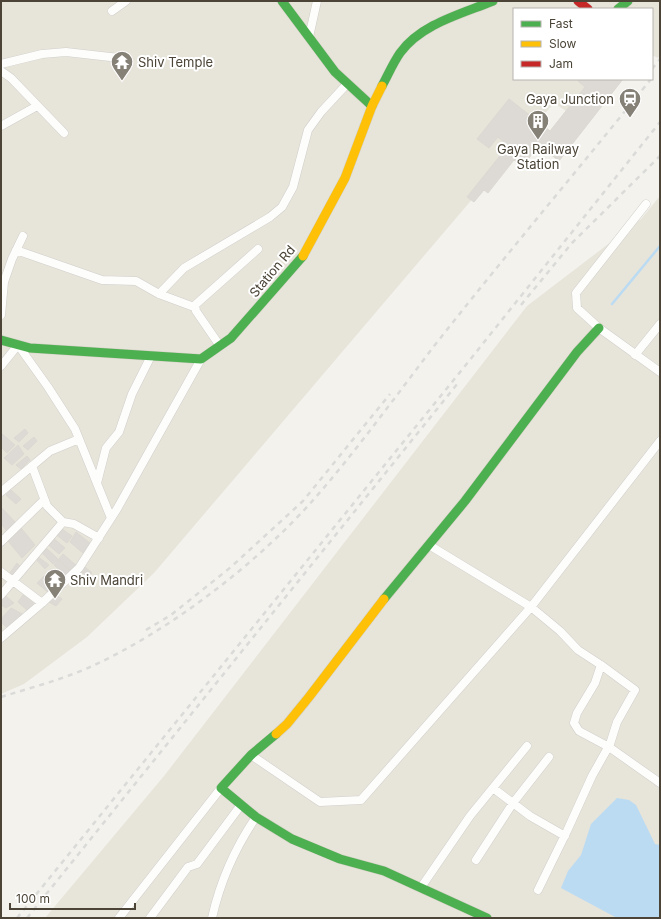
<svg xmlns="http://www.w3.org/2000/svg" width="661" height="919" font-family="Inter,sans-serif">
<rect width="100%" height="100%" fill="#f3f2ed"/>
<!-- residential -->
<path fill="#e7e4da" d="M1,1h659v54l-2,3 -6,-3v-46h-138v70h108l-38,44 -30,-20 -400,470 -67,64 -63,47 -23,10z
M660,196v722h-615l119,-142 363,-470 114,-87z"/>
<!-- water -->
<path fill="#bbdbf3" d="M617,798l12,2 7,5 19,39 5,1v73h-43l-56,-30 7,-17 13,-16 10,-31z"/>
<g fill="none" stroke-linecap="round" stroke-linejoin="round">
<!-- stream -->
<path stroke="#bbdbf3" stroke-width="2.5" d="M612,304l48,-58"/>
</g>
<!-- building -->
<path fill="#dddad5" stroke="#dcd9d2" d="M579,79h44l-64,82 -20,-16 -17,22 -8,-7 -26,33 -4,-3 -10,12 -7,-5 36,-45 -3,-2 5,-7 -7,-6 -9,11 -12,-9 32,-40 41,32 35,-44 -7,-6z
M25,429l3,4 -9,9 -5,-4z
M1,433l14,12 -8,8 -6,-6z
M34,437l3,4 -9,9 -5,-4z
M18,445l6,9 -12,11 -8,-7z
M27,456l3,4 -9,9 -5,-4z
M11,490l10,9 -5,5 -10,-9z
M1,507l15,16 -10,7 -5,-6z
M59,527l13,9 -5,7 -13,-10z
M21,528l14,17 -13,13 -14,-17z
M76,532l15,12 -7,10 -14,-12z
M51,536l14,12 -6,6 -13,-11z
M44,546l14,13 -5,5 -13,-13z
M63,554l14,12 -5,6 -14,-12z
M37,556l12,9 -4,4 -10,-11z
M58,560l14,12 -5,4 -13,-11z
M17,563l4,4 -9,10 -3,-3z
M85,567l7,6 -5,3 -6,-4z
M51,569l11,10 -3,2 -11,-9z
M48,572l11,9 -4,5 -11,-10z
M44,576l11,10 -6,7 -12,-10z
M3,594l11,9 -8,5 -5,-3v-9z
M55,594l7,5 -6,7 -7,-4z
M23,595l12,9 -7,7 -10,-9z
M11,608l13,7 -15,15 -8,-8v-3z"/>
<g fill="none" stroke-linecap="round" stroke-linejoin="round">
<!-- street casing -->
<g stroke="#d1cfca" stroke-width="9">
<path id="street" d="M112,11l14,-10
M309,37l8,-36
M1,64l41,-10 24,-2 62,7
M1,71l10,7 53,55
M1,126l36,-20
M646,204l-70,89 1,15 22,20 61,44
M16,250l86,30 34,1 23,13 35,13
M159,294l25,-26 86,-51 12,-10 11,-20 15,-57 13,-18 26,-28
M1,315l3,-33 8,-23 11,-23
M220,346l-24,-35 -1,-6 63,-56
M635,355l25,-31
M1,366l17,-21 30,42 27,42 36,89
M97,483l9,-35 13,-16 13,-38 19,-38
M1,492l49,-41 29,-12
M63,522l11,2 25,14
M1,542l43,-42
M429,545l102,62 29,24 18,19 23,15 -6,18 -18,30 -3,10 5,8 30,16 51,36
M1,572l41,31
M1,595l62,-73 -16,-16 -15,-40
M1,638l41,-35 37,-35 38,-59 84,-150
M251,755l69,47 41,-2 170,-193 129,-166
M493,788l37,28 35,20
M476,860l37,-57 36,-46
M422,886l48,-70 57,-70
M538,890l29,-59 25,-55 18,-32 7,-22 18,-32 -34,-25
M119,918l102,-130
M150,918l38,-51 9,-3 44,-59
M212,918c8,-36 23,-70 44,-101"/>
</g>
<!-- fast casing -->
<g stroke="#d3cfc3" stroke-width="10">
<path id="fast" d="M282,1l53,71 37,34
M618,9l10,-8
M382,86c6,-11 11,-23 18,-33 21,-29 61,-39 93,-52
M1,340l29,8 171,11 30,-21 72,-82
M384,599l81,-98 112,-149 22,-24
M276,734l-25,21 -30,33 35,29 36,22 48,20 44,12 103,47"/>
</g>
<!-- slow casing -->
<g stroke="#d3cfc3" stroke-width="10">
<path id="slow" d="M303,256l42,-78 27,-72 10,-20
M276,734l11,-10 22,-27 75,-98"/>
</g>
<!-- jam casing -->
<g stroke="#d3cfc3" stroke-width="10">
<path id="jam" d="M578,1l10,8"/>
</g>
<!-- street -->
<use href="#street" stroke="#fdfdfc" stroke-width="8"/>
<!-- fast -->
<use href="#fast" stroke="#4caf50" stroke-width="9"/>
<!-- slow -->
<use href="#slow" stroke="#ffc107" stroke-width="9"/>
<!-- jam -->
<use href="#jam" stroke="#c62828" stroke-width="9"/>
<!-- rail -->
<path stroke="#dadad9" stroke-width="2.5" stroke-dasharray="5 5" stroke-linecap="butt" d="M652,69l8,-10
M521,305l51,-62 88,-87
M146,630l25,-15 60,-48 72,-66 87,-107
M1,697c29,-9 59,-17 87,-29 80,-36 169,-104 227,-170 41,-47 78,-98 116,-148 72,-92 147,-180 220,-271
M17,918l448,-552 195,-244
M27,918l431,-535"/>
</g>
<!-- icons -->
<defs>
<g id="temple-pin" transform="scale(1.15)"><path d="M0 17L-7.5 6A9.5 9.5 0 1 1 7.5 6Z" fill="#868177" stroke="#fff"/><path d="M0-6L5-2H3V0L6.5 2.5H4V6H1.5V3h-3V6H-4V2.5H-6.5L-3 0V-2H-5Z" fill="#fff"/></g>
<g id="station-pin" transform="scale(1.15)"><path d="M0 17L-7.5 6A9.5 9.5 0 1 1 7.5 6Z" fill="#868177" stroke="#fff"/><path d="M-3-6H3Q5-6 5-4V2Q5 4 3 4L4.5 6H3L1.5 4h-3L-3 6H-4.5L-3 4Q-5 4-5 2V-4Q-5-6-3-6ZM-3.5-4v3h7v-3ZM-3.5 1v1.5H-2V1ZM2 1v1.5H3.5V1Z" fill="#fff"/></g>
<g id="building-pin" transform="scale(1.15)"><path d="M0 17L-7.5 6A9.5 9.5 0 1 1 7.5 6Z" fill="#868177" stroke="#fff"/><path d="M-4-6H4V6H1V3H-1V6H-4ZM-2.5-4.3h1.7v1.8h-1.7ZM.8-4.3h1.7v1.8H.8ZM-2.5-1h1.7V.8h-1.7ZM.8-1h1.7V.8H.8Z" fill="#fff"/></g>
</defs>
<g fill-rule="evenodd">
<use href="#temple-pin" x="122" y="62"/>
<use href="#station-pin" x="630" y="99"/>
<use href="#building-pin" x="538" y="121"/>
<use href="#temple-pin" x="55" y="580"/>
</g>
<g text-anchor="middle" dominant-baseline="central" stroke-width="4" stroke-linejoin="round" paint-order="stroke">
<!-- poi labels -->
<g font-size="13" fill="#4b4437" stroke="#fff" text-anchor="start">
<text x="138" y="62">Shiv Temple</text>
<text x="614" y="99" text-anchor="end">Gaya Junction</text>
<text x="538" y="149" text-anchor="middle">Gaya Railway<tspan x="538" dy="15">Station</tspan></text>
<text x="70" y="580">Shiv Mandri</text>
</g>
<!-- street labels -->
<g font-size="13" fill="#4b4437" stroke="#fff">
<text transform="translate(272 271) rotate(-50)">Station Rd</text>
</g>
</g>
<!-- border -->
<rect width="661" height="919" fill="none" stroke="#4b4437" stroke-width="4"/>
<!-- legend -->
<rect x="513" y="8" width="140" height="72" fill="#ffffff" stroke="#b7b4af"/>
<rect x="521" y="21" width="20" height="6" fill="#4caf50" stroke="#b7b4af"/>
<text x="549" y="28" font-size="12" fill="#4b4437">Fast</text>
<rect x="521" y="41" width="20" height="6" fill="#ffc107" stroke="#b7b4af"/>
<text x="549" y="48" font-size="12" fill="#4b4437">Slow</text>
<rect x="521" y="61" width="20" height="6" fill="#c62828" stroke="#b7b4af"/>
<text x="549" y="68" font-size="12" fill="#4b4437">Jam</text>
<!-- scale -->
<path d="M10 903v6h125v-6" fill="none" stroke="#4b4437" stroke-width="2"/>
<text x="16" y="903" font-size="12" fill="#4b4437" stroke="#ffffff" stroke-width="3" paint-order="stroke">100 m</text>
</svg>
